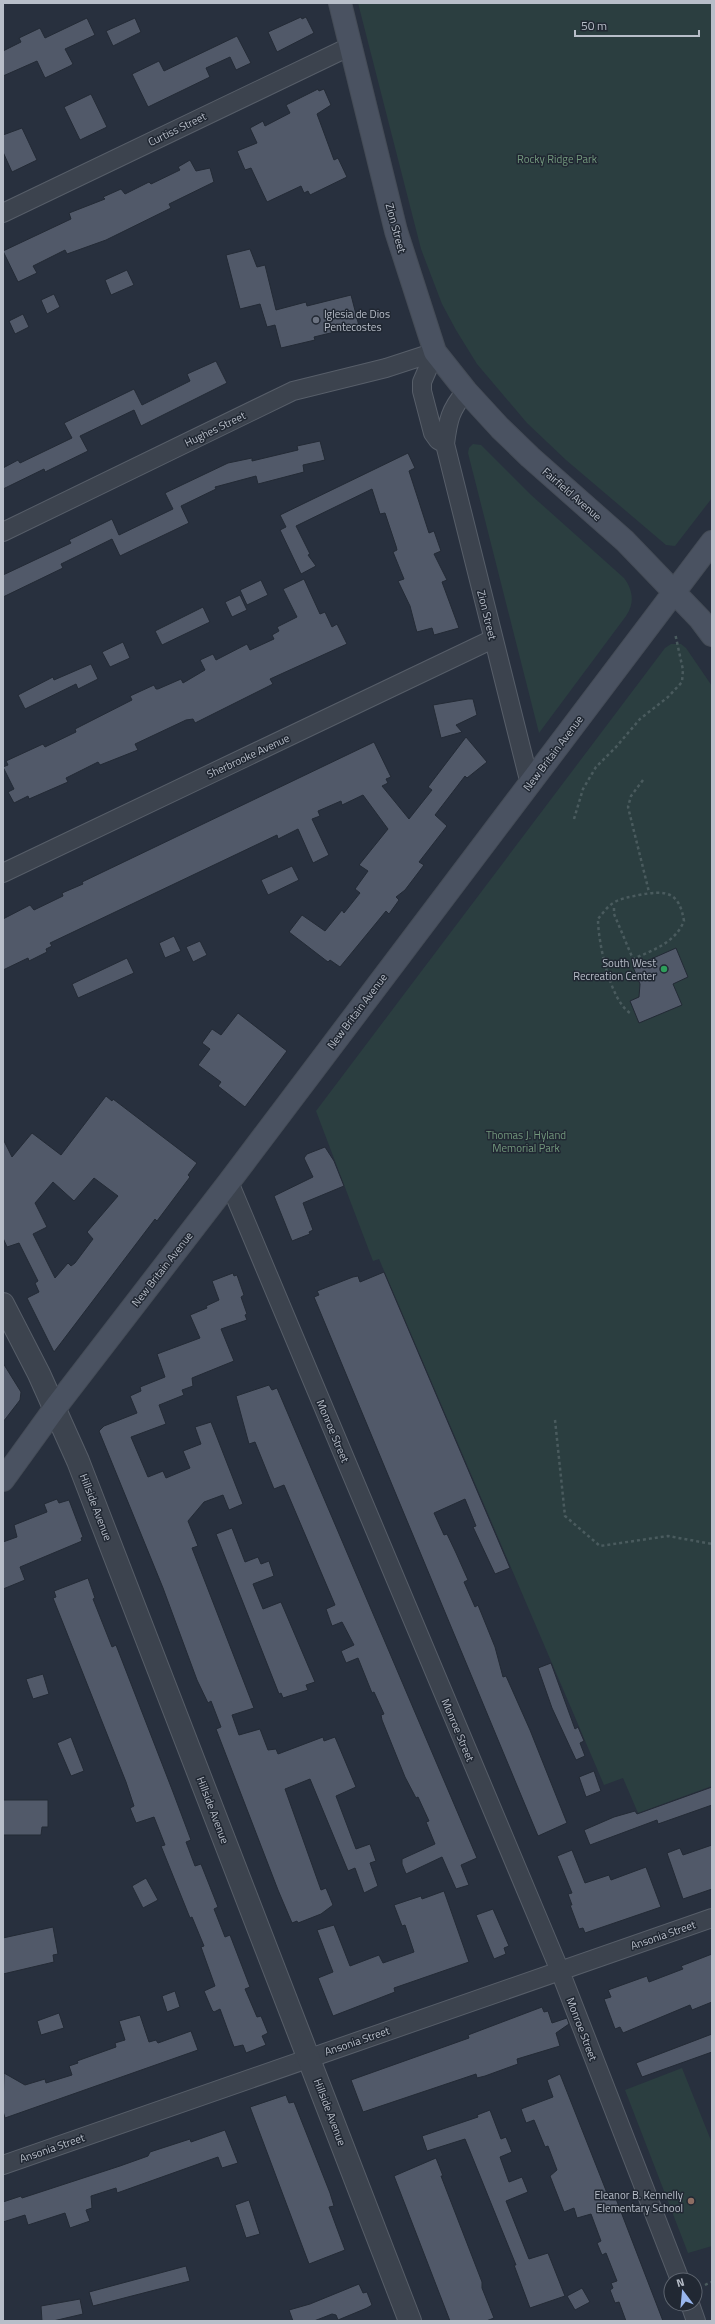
<svg xmlns="http://www.w3.org/2000/svg" width="715" height="2324" font-family="'Titillium Web',sans-serif">
<rect width="100%" height="100%" fill="#28303e"/>
<!-- green -->
<path fill="#2b3e40" d="M358,3h354v495l-37,48 -9,-1 -100,-85 -39,-37 -50,-59 -21,-34 -14,-26 -21,-55z
M473,444l8,1 49,49 94,84c9,12 11,25 2,38l-87,117 -71,-280 1,-5z
M671,644h10l5,4 26,38v1100l-74,27 -15,-35 -19,7 -225,-526 -6,2 -57,-150 349,-463z
M682,2068l30,75v103l-24,7 -63,-163z"/>
<!-- building -->
<path fill="#515969" stroke="#232a35" fill-rule="evenodd" d="M301,17l1,2 4,-2 8,16 -37,19 -9,-20z
M87,18l8,17 -30,14 8,15 -3,2 -25,12 -8,-17 -34,15v-25l18,-9 -2,-4 21,-10 5,10z
M135,18l6,14 -28,14 -7,-15z
M237,36l14,27 -15,7 -6,-13 -24,11 4,9 -62,30 -16,-33 27,-13 5,10z
M318,89l1,2 5,-2 7,16 -14,9 17,46 4,-2 9,19 -37,18 -2,-4 -4,2 -3,-7 -34,16 -16,-34 -6,2 -8,-19 20,-8 -7,-15 13,-7 2,5 25,-13 -4,-8z
M91,94l16,33 -27,13 -16,-33z
M22,128l15,32 -25,12 -9,-20v-17z
M190,160l6,11 14,-3 4,14 -45,22 2,4 -65,32 -39,14 -2,-4 -32,16 4,7 -19,9 -15,-31 68,-32 -2,-6 36,-14 -2,-2 18,-8 4,5 24,-12 2,2 29,-14 -2,-3z
M250,249l7,18 8,-2 11,45 30,-8 1,4 44,-11 8,31 -45,11 1,3 -34,8 -6,-23 -8,2 -7,-23 -20,5 -14,-54z
M127,270l7,15 -23,10 -6,-15z
M54,294l6,13 -13,7 -6,-14z
M23,314l6,13 -14,7 -6,-13z
M216,361l11,22 -86,43 -7,-16 -54,26 8,15 -43,21 -1,-3 -41,20v-21l15,-8 2,3 52,-25 -8,-15 70,-34 8,16 48,-24 -3,-7z
M320,441l5,19 -22,5 1,7 -46,12 -2,-8 -41,11 1,2 -35,17 8,17 -69,33 -8,-17 -51,25 2,4 -60,29v-22l68,-32 -2,-3 43,-21 7,16 54,-26 -8,-16 63,-30 24,-5v3l46,-11 -1,-4z
M408,453l7,15 -6,3 20,62 5,-2 7,20 -7,3 13,26 -5,2 17,46 -25,7 -2,-7 -15,4 -1,-3 -6,-23 -12,-25 6,-2 -11,-27 4,-2 -1,-4 -11,-33 -5,1 -8,-25 -76,37 14,28 -2,1 8,11 -15,8 -21,-44 6,-3 -6,-12z
M304,579l16,35 5,-2 7,15 5,-3 10,20 -77,35 3,5 -78,39 -2,-4 -7,1 -51,24 3,6 -38,15 -2,-3 -32,16 2,4 -39,17 -1,-3 -14,7 -6,-11 6,-3 -11,-22 5,-2 -2,-4 37,-17 2,3 31,-15 -1,-3 57,-29 -2,-4 24,-11 2,4h2l23,-10 2,4 22,-13 -5,-10 13,-6 3,6 31,-16 3,6 24,-11 -2,-4 7,-4 -2,-4 20,-10 -14,-28z
M261,580l7,15 -21,10 -7,-15z
M240,595l7,15 -15,7 -7,-15z
M203,607l7,15 -48,23 -7,-14z
M123,642l7,16 -20,9 -8,-15z
M91,664l7,15 -20,10 -2,-5 -51,25 -7,-14 35,-18 1,3z
M468,699h5l4,16 -21,10 6,7 -21,6 -8,-33z
M466,737l21,25 -20,16 -2,-2 -30,39 12,11 -28,36 5,3 -19,25 -9,7 3,3 -10,14 -3,-3 -46,56 -10,-7 -2,2 -39,-30 13,-17 23,16 17,-21 2,3 16,-20 -5,-4 13,-18 -9,-6 29,-36 -25,-34 -21,10 -1,-4 -23,10 2,5 -8,3 17,36 -16,8 -15,-34 -20,10 -1,-4 -227,108 2,3 -6,3 1,3 -18,9 -1,-3 -25,12v-51l27,-14 4,5 29,-14 -1,-3 21,-9 -1,-2 292,-140 17,35 -5,2 2,4 -6,3 27,33 23,-29 -4,-3z
M292,866l7,14 -31,15 -7,-15z
M174,936l7,15 -16,7 -6,-15z
M200,941l7,14 -14,7 -7,-15z
M676,948l12,29 -15,7 9,21 -43,18 -9,-22 9,-4 1,-13 -7,-17z
M127,958l7,15 -56,25 -6,-14z
M238,1013l49,38 -42,56 -27,-21 3,-4 -23,-17 12,-16 -8,-6 10,-14 9,6z
M106,1096l6,5 1,-2 84,64 -9,12 2,2 -33,44 -2,-2 -101,133 -27,-54 12,-6 -4,-9 3,-2 -19,-38 -12,4 -4,-9v-99l9,18 20,-24 29,22zM94,1178l24,18 -31,36 6,7 -18,24 -4,3 -3,-3 -13,15 -22,-44 14,-7 -12,-24 18,-21 21,19z
M325,1147l9,14 10,25 -41,17 10,27 -4,2 1,2 -18,7 -18,-45 39,-19 -9,-19 3,-4z
M384,1272l126,296 -15,6 -22,-47 3,-1 -11,-27 -31,14 10,22 3,-1 9,19 12,27 -4,2 11,25 3,-2 17,42 8,30 3,-1 24,54 37,93 -29,13 -224,-539 5,-2 -2,-4 36,-14 5,-1 2,6z
M233,1273l1,3 3,-1 7,20 -3,2 6,17 -2,1 2,5 -26,9 13,32 -42,17 1,8 -11,4 2,5 -25,10 7,19 -35,13 17,40 15,-6 3,7 24,-10 -7,-17 18,-7 -6,-17 16,-5 32,82 -14,6 -6,-15 -19,7 -16,19 10,25 -6,2 62,160 -22,7 7,20 21,-6 8,21 8,-1 2,5 45,-17 1,4 11,-4 21,50 -20,9 20,53 14,-5 6,17 -6,2 8,23 -14,7 -9,-25 -7,3 -38,-92 -25,10 36,101 5,-2 7,17 -12,9 -23,9 -1,-2 -5,2 -14,-33 -62,-161 5,-2 -10,-26 -3,2 -11,-23 -34,-92 -64,-157 5,-5 33,-13 -7,-17 11,-5 -1,-4 25,-10 -8,-23 43,-16 -10,-23 17,-7 -1,-2 13,-6 -7,-19z
M3,1363l18,29 -1,8 -17,22z
M269,1385l3,5 5,-2 200,470 -16,7 8,20 -13,4 -14,-32 -36,17 -4,-10v-5l33,-15 -9,-22 3,-1 -11,-24 -2,1 -11,-21 -23,-57 -1,-5 3,-1 -10,-22 -2,1 -14,-35 -12,5 -5,-12 13,-6 -12,-23 -10,4 -6,-17 9,-4 -51,-120 -10,4 -19,-47 -6,2 -13,-48z
M57,1499l2,4 10,-3 14,37 -2,1 1,3 -62,26 5,13 -22,9v-47l14,-5 -3,-12 33,-13 -3,-8z
M232,1528l13,34 13,-5 3,7 8,-3 5,15 -21,8 10,25 18,-7 34,80 -9,3 2,5 -25,8 -2,-5 -2,1 -63,-160z
M88,1578l7,20 -2,1 19,48 4,-2 57,147 18,48 -5,2 9,24 6,-2 17,43 -4,2 11,28 5,-2 20,52 -5,2 12,28 4,-1 7,17 -6,3 4,9 -20,8 -3,-8 -9,2 -14,-38 -6,3 -2,-2 -8,-19 11,-5 -14,-39 3,-1 -12,-29 -2,1 -29,-72 4,-1 -11,-28 -18,6 -6,-15 4,-2 -8,-24 -73,-184 3,-1 -2,-6z
M551,1663l24,66 3,-2 6,14 -4,2 5,13 -9,4 -24,-52 -14,-40z
M43,1674l6,20 -16,5 -7,-20z
M71,1737l13,34 -13,5 -14,-33z
M594,1771l7,20 -15,6 -7,-20z
M712,1787v18l-54,19 -1,-4 -67,25 -6,-15 30,-13 21,-6 2,3z
M3,1800h45v27h-6l-1,8h-38z
M712,1845v44l-29,10 -16,-46 13,-5 3,7z
M572,1850l13,33 24,-8 2,5 35,-13 15,40 -76,26 -2,-5 -4,1 -9,-24h2l-4,-11 4,-1 -15,-37z
M146,1878l12,22 -15,8 -11,-22z
M444,1891l25,71 -75,26 1,4 -62,24 -15,-38 15,-6 -16,-42 17,-5 16,41 29,-11 4,8 31,-11 -9,-27 -3,1 -8,-21 27,-9 1,3z
M493,1909l16,37 -5,2 2,6 -12,5 -18,-44z
M53,1927l5,27 -5,1 1,7 -51,12v-36z
M712,1954v48l-20,8 -2,-5 -67,28 -3,-6 -5,2 -11,-30 7,-2 -3,-7 39,-14 2,6 34,-13 -2,-3z
M175,1991l5,16 -13,5 -5,-16z
M542,2007l2,5 4,-1 4,12 15,-5 2,6 -13,9 4,13 -43,13 1,5 -33,12 -8,2 -1,-4 -113,38 -12,-32 118,-42 -1,-3z
M59,2013l5,15 -23,7 -4,-14z
M140,2015l9,27 7,-2 2,3 33,-12 7,19 -193,68 -2,-7 1,-38 21,12 20,-6 1,4 26,-8 -3,-9 9,-3 -1,-2 39,-14 -1,-4 10,-3 -6,-19z
M712,2034v18l-70,25 -6,-14z
M560,2074l47,119 6,-2 50,130h-37l-7,-19 -4,1 -5,-13 3,-2 -2,-5 6,-2 -11,-28 -4,2 -5,-12 4,-2 -10,-27 -14,4 -3,-10 -10,4 -14,-36 7,-6 -9,-24 -3,1 -11,-27 -8,3 -5,-14 32,-12 -6,-17z
M286,2095l3,8 5,-1 36,91 4,13 -5,1 16,43 -36,14 -59,-157z
M490,2110l11,29 5,-2 6,15 -12,5 9,25 13,-5 6,15 -22,9 23,58 19,-6 17,43 -35,12 -16,-43h2l-51,-126 -38,12 -5,-15 56,-19 -1,-2z
M225,2130l13,33 -16,5 -4,-11 -101,36 -1,-5 -25,8 1,12 -6,2 4,11 -20,7 -5,-15 -37,12 -3,-10 -22,7v-20l18,-6 1,2 98,-32 28,-10 2,-4 40,-13 1,3z
M436,2158l7,18h-2l41,106v6l12,30 -8,3h-36l-56,-145z
M249,2200l11,34 -14,4 -11,-33z
M186,2266l4,15 -97,25 -4,-14z
M359,2284l4,9 4,-1 5,13 -5,3 -29,12 -2,-5 -4,-1 -18,7h-21l-4,-11 21,-6z
M582,2288l8,14 -15,8 -8,-14z
M80,2299l3,15 -30,7h-11l-1,-15z"/>
<g fill="none" stroke-linecap="round" stroke-linejoin="round">
<!-- minor casing -->
<g stroke="#575e69" stroke-width="20">
<path id="minor" d="M3,213l348,-167
M435,352l-13,30v9l11,42 5,7 7,4
M466,391c-16,19 -18,29 -21,53l85,340
M3,532l290,-141 93,-23 49,-16
M3,873l490,-234
M229,1182l331,789 120,309
M3,2165l709,-247
M690,2304l6,17"/>
</g>
<!-- tertiary casing -->
<g stroke="#575e69" stroke-width="24">
<path id="tertiary" d="M3,1304l36,70 39,87 332,860"/>
</g>
<!-- secondary casing -->
<g stroke="#454c57" stroke-width="24">
<path id="secondary" d="M340,3l56,228 39,121 31,39 34,37 30,29 95,84 75,78 12,16
M3,1480l52,-72 174,-226 483,-640"/>
</g>
<!-- path -->
<path stroke="#4a5b5e" stroke-width="2.5" stroke-dasharray="3 3" stroke-linecap="butt" d="M643,780l-12,16 -3,11 21,85
M574,819l9,-30 13,-22 20,-20 24,-28 28,-22 14,-15 1,-12 -8,-37
M614,908v6l19,45c20,-9 42,-16 51,-38 -5,-30 -18,-31 -45,-26 -9,2 -18,3 -26,8 -6,4 -11,11 -15,16 0,23 12,81 32,94
M555,1420l10,96 35,30 68,-10 44,8
M705,2285l6,-3"/>
<!-- minor -->
<use href="#minor" stroke="#3c434e" stroke-width="18"/>
<!-- tertiary -->
<use href="#tertiary" stroke="#3c434e" stroke-width="22"/>
<!-- secondary -->
<use href="#secondary" stroke="#4a5261" stroke-width="22"/>
</g>
<!-- markers -->
<circle fill="#6b7280" stroke="#212833" stroke-width="1.5" cx="316" cy="320" r="4"/>
<circle fill="#2e9e5b" stroke="#212833" stroke-width="1.5" cx="664" cy="969" r="4"/>
<circle fill="#8d6e63" stroke="#212833" stroke-width="1.5" cx="691" cy="2201" r="4"/>
<g text-anchor="middle" dominant-baseline="central" stroke-width="3" stroke-linejoin="round" paint-order="stroke">
<!-- street labels -->
<g font-size="11" fill="#b8bec9" stroke="#212833">
<text transform="translate(177 129) rotate(-26)">Curtiss Street</text>
<text transform="translate(396 228) rotate(75)">Zion Street</text>
<text transform="translate(215 429) rotate(-26)">Hughes Street</text>
<text transform="translate(572 494) rotate(41)">Fairfield Avenue</text>
<text transform="translate(487 615) rotate(76)">Zion Street</text>
<text transform="translate(553 753) rotate(-53)">New Britain Avenue</text>
<text transform="translate(248 756) rotate(-25)">Sherbrooke Avenue</text>
<text transform="translate(357 1011) rotate(-53)">New Britain Avenue</text>
<text transform="translate(162 1269) rotate(-52)">New Britain Avenue</text>
<text transform="translate(333 1431) rotate(67)">Monroe Street</text>
<text transform="translate(96 1507) rotate(69)">Hillside Avenue</text>
<text transform="translate(458 1730) rotate(67)">Monroe Street</text>
<text transform="translate(213 1810) rotate(69)">Hillside Avenue</text>
<text transform="translate(663 1935) rotate(-19)">Ansonia Street</text>
<text transform="translate(582 2029) rotate(69)">Monroe Street</text>
<text transform="translate(357 2041) rotate(-19)">Ansonia Street</text>
<text transform="translate(330 2112) rotate(69)">Hillside Avenue</text>
<text transform="translate(52 2148) rotate(-19)">Ansonia Street</text>
</g>
<!-- park labels -->
<g font-size="11" fill="#72977c" stroke="#212833">
<text x="557" y="159">Rocky Ridge Park</text>
<text x="526" y="1135">Thomas J. Hyland<tspan x="526" dy="13">Memorial Park</tspan></text>
</g>
<!-- poi labels -->
<g font-size="11" fill="#b8bec9" stroke="#212833" text-anchor="end">
<text x="324" y="314" text-anchor="start">Iglesia de Dios<tspan x="324" dy="13">Pentecostes</tspan></text>
<text x="656" y="963">South West<tspan x="656" dy="13">Recreation Center</tspan></text>
<text x="683" y="2195">Eleanor B. Kennelly<tspan x="683" dy="13">Elementary School</tspan></text>
</g>
</g>
<!-- border -->
<rect width="715" height="2324" fill="none" stroke="#b8bec9" stroke-width="8"/>
<!-- north arrow -->
<g transform="translate(683 2292) rotate(344)"><circle r="19" fill="#212833" stroke="#5d646f"/>
<path d="M0-3L7 15L0 10L-7 15Z" fill="#98b6ee"/>
<text y="-6" font-size="11" font-weight="bold" text-anchor="middle" fill="#b8bec9">N</text>
</g>
<!-- scale -->
<path d="M575 30v6h124v-6" fill="none" stroke="#b8bec9" stroke-width="2"/>
<text x="581" y="30" font-size="12" fill="#b8bec9" stroke="#212833" stroke-width="3" paint-order="stroke">50 m</text>
</svg>
